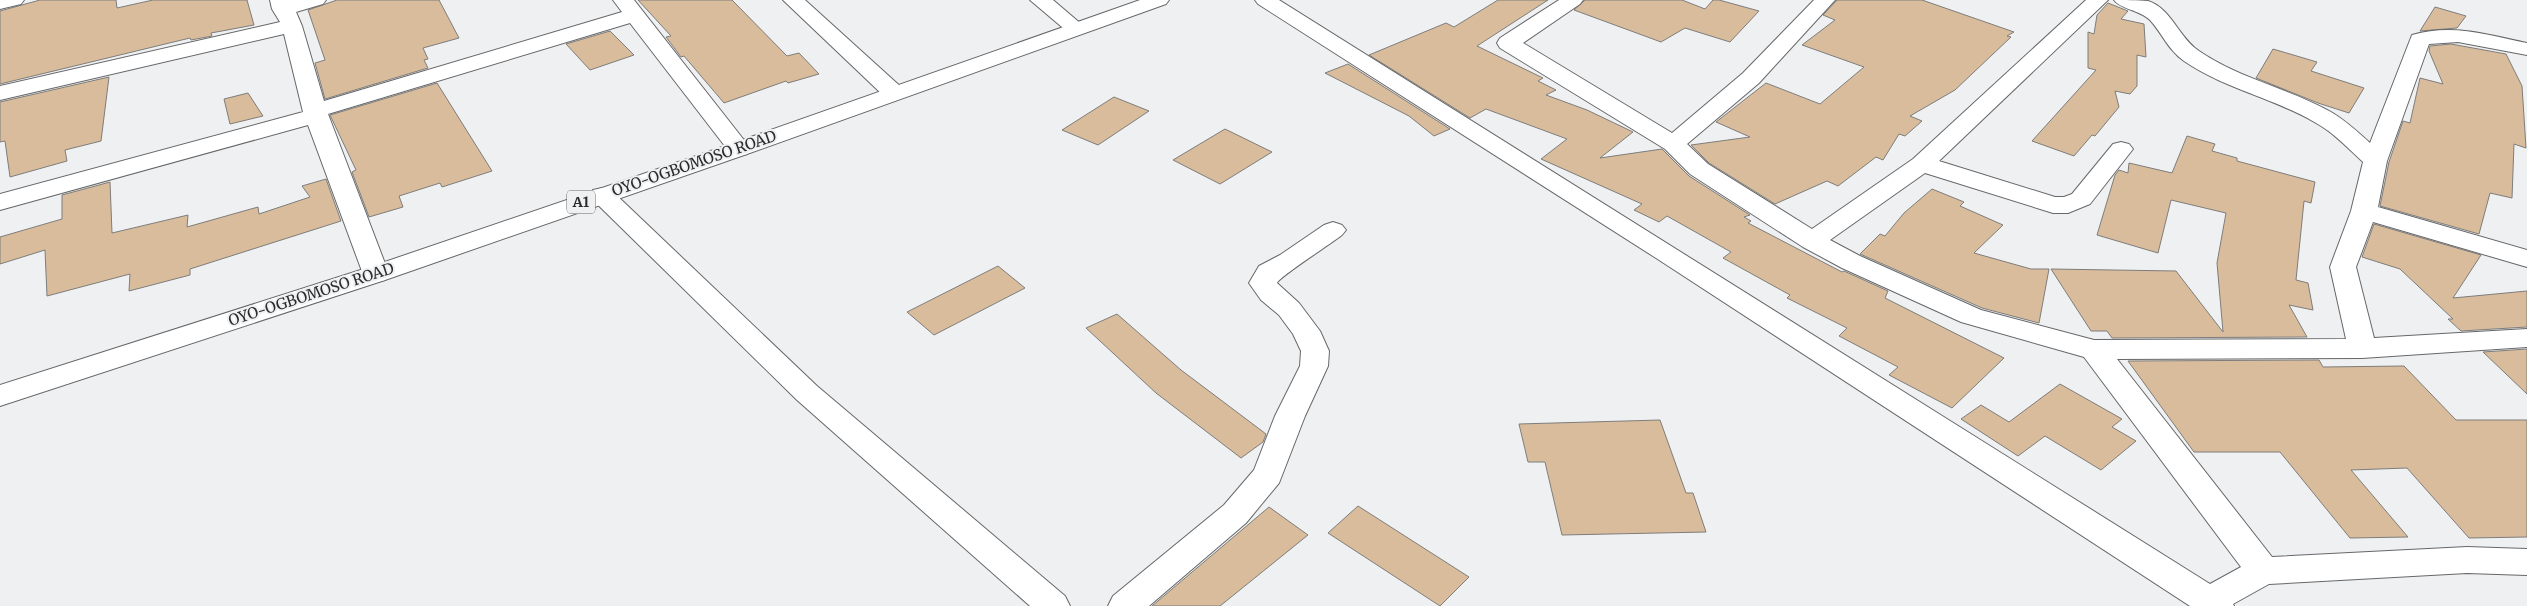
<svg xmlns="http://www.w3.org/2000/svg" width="2527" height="606" font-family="Merriweather,serif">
<rect width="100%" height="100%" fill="#eff0f2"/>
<!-- building -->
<path fill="#d9bc9c" stroke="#7e7d7b" d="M40,0h76l1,8 36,-8h94l7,25 -43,8 1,3 -21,4 -1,-2 -190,46v-73z
M337,0h102l20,38 -36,10 5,11 -4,1 4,8 -103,31 -10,-36 10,-3 -17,-50z
M638,0h94l55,56 12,-3 20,21 -31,9 -2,-2 -62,22 -40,-47 -3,1 -15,-20 5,-1z
M1498,0h50l-71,46 66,32 -5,3 18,9 -10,5 41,15 46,22 -33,26 62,-9 27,27 61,39 -6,2 7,4 -3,2 94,49 2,-1 44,20 -3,7 119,60 -52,50 -63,-33 9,-8 -59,-31 8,-8 -60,-30 3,-3 -67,-37 8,-6 -64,-36 -8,6 -25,-12 8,-6 -101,-45 26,-20 -81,-30 -16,9 -101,-63 77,-32 8,4z
M1585,0h97l23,9 8,-9h6l40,11 -29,31 -45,-14 -24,14 -87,-32z
M1837,0h85l92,32 -7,4 4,1 -56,53 -45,26 12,5 -17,15 -6,-2 -16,26 -7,-3 -38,29 -11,-5 -52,23 -66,-41 -18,-18 59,-8 -34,-15 50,-39 54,21 44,-37 -62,-22 33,-25 -12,-5z
M2108,3l20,8 -7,8 23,5 2,33 -9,-2v31l-7,8 -15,-3 4,16 -24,29 -3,-1 -18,21 -42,-15 64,-71 -8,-2v-36l6,2 3,-19z
M2435,7l31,9 -9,12 -37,3z
M610,31l24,24 -44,15 -24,-26z
M2451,44l55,10 16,32 4,62 -12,-4 -2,54 -22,-5 -11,41 -99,-28 9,-44 14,-41 7,2 10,-45 23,6 -14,-33 1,-5z
M2273,49l44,13 -6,9 53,17 -15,25 -31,-10 -62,-25z
M1348,64l102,65 -16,7 -25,-20 -84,-43z
M109,77l-8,64 -36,9 2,11 -57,16 -5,-36 -5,1v-40z
M437,83l55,88 -50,16 -2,-4 -41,13 4,11 -34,10 -17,-45 4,-2 -26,-55z
M248,93l15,23 -33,8 -6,-25z
M1114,97l35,14 -51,34 -36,-15z
M1225,129l47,23 -52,32 -47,-24z
M2187,136l28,8 -3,7 25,7v3l78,21 -4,21 -7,-2 -8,79 12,3 5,27 -24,-5 18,32 -195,1 -5,-7h-16l-40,-62 125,2 47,61 -6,-69 9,-50 -55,-13 -13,53 -61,-18 18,-60 4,-5 9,3 1,-10 43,10z
M326,179l15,42 -151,48v6l-61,16 1,-17 -83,22 -2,-46 -45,14v-27l62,-18v-24l48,-13 2,51 76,-18 -1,12 71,-20 1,7 51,-17 -8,-11z
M1932,189l32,13 -4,4 43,19 -29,28 57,16h18l-10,54 -57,-15 -122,-54 20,-20 5,2 19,-23z
M2374,224l107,31 -28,43 74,-7v36l-66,4 -13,-12h5l-53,-50 -38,-12z
M998,266l27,22 -91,47 -27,-23z
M1117,314l64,56 85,64 -3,8 -22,16 -85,-65 -70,-65z
M2527,349v45l-44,-42z
M2319,360l4,7 81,-1 52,54h71v117l-58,1 -62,-70 -56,2 57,67 -58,1 -70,-86h-86l-66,-91z
M2060,384l62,35 -10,8 24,14 -35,29 -56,-34 -27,20 -57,-37 20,-14 28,17z
M1660,420l26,73h7l13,39 -144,3 -17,-73h-17l-9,-38z
M1358,506l111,71 -29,29 -112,-73z
M1269,507l39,28 -88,71h-68z"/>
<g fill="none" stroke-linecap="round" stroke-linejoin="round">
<!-- street casing -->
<g stroke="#666769" stroke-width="2">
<path id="street" d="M0,0h24l-3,4 -21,5z
M270,0h56l-3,4 -27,8 6,14 22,75 298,-89 -9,-12h21l117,149 -4,5 -8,2 -8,-2 -101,-131 -302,91 61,160 -4,6 -9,2 -9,-2 -4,-6 -55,-149 -308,85v-16l303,-82 -19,-78 -284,66v-14l280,-64 -8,-13z
M783,0h22l96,87 3,5 -3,5 -8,2 -8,-2z
M1030,0h23l34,29 -4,4 -7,2 -7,-2z
M1255,0h24l931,584 31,-17 -157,-210 -123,-35 -119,-54 -39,-21 -113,-73 -25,-25 -165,-101 -3,-5 3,-5 59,-38h24l-3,4 -57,39 149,90 71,-60 71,-73h21l-76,83 -72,61 21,20 104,65 101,-70 173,-159h22l-169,161 116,36h9l8,-3 41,-50 8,-2 8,2 4,5 -43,55 -22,9h-15l-128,-40 -95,67 30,16 121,54 113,30 252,-1 -16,-72 21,-56 12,-49c-15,-14 -29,-29 -47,-39 -42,-25 -91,-34 -132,-62 -16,-11 -22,-28 -34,-41 -10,-10 -30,-11 -36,-20 10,0 24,0 34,1 23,7 31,37 51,50 41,28 89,37 132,61 14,8 27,20 39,31l42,-108c40,-12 76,0 115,8v12l-69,-13 -29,2 -42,117 -9,46 149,43v17l-154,-45 -17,45 18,71 153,-9v18l-165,11 -245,1 155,198 195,-10 60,2v26l-60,-2 -198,11 -36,20 1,2h-44l-534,-348 -398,-254z
M602,188l9,2 206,196 248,210 5,10h-40l-233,-206 -204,-200 -3,-5 3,-5z
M1333,222l9,3 4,5 -4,5c-10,8 -63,42 -65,48l22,20 21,28 9,20 -1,15 -23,50 -26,67 -33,40 -97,83h-41l5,-10 111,-91 30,-35 21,-54 25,-50 1,-15 -8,-17 -14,-19 -18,-15 -12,-17 10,-17 21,-11 44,-30z"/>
</g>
<!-- highway casing -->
<g stroke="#666769" stroke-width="2">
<path id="highway" d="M1140,0h29l-3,4 -419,150 -362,126 -385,126v-21l367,-117 364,-124z"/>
</g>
<!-- street -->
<use href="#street" fill="#fff" fill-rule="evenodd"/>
<!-- highway -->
<use href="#highway" fill="#fff" fill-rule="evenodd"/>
</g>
<g text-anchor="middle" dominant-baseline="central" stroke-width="4" stroke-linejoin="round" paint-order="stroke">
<!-- shield labels -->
<rect fill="#eff0f2" stroke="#656667" stroke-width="1" x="567" y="190.5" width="28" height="23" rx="4"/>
<g font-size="14" font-weight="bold" fill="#2a2b2c">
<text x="581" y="202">A1</text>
</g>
<!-- street labels -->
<g font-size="15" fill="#2a2b2c" stroke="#eff0f2">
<text transform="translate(694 163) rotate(-19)">OYO-OGBOMOSO ROAD</text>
<text transform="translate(311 294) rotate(-18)">OYO-OGBOMOSO ROAD</text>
</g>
</g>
</svg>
